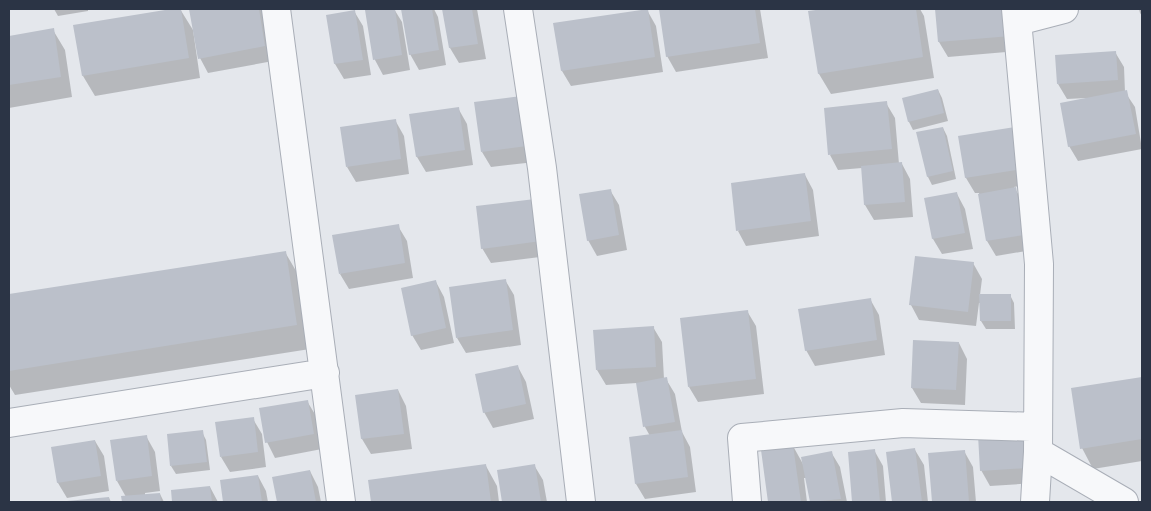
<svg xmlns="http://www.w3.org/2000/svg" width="1151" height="511" font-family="'Noto Sans',sans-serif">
<rect width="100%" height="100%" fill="#e4e7ec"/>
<!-- shadow -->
<path fill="#0003" d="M54,9h34v2l-30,5z
M180,9l13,21 7,48 -105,18 -12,-20 -9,-50z
M191,9h73l9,52 -65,12 -8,-15z
M382,9h12l8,13 8,48 -27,5 -8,-15 -9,-49z
M403,9h31l4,8 8,48 -27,5 -9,-16z
M443,9h34l9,50 -27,4 -9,-15z
M660,9h100l8,49 -92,14 -9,-16z
M831,9h89l4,7 10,62 -103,16 -12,-20 -10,-62z
M936,9h79l4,42 -71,6 -9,-15z
M1139,9h3v7l-2,-3z
M647,10l9,16 7,46 -92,14 -9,-15 -7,-47z
M354,11l9,15 8,49 -27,4 -9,-15 -8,-48z
M53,30l12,20 7,47 -63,11v-71z
M1115,52l9,15 1,25 10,15 7,42 -64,12 -9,-15 18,-48 -20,1 -9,-15z
M938,90l4,8 6,23 -35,9 -4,-8 -6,-23z
M520,97l15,65 -44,5 -9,-15z
M886,103l9,15 4,46h3l8,15 3,38 -39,3 -9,-15 -3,-37 -24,2 -8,-15z
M458,108l9,16 6,41 -47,7 -9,-15 -6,-42z
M395,120l9,16 5,38 -53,8 -9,-15z
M943,128l4,8 9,43 -24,6 -4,-8 -10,-44z
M1014,128l16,56 -16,3 10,17 8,46 -36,6 -9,-15 -8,-48h-4l-9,-15 -7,-41z
M805,175l8,15 6,46 -73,10 -8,-15z
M610,190l9,15 8,45 -30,6 -9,-16z
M957,194l8,15 8,40 -31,5 -9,-15 -7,-40z
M534,200l14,56 -57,7 -9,-15z
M398,226l9,15 6,37 -64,11 -9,-15z
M285,252l14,24 11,73 -295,46 -6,-10v-89z
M973,263l9,16 -2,16h30l4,8 1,26h-29l-5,-8v-18h-2l-3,23 -57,-6 -8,-15z
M505,280l9,15 7,50 -55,8 -9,-15z
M436,282l8,15 10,46 -33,7 -9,-15z
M870,299l9,16 6,40 -70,11 -9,-16z
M747,311l9,15 8,68 -66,8 -9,-15z
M653,327l9,15 2,37h2l9,15 7,38 8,15 6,45 -51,7 -9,-15 14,-48 -5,-9 -8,-44 -31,2 -9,-15z
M959,343l8,16 -2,46 -44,-2 -9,-15z
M518,367l8,15 8,37 -41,9 -9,-16z
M1142,378v83l-49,8 -11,-21 -9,-59z
M398,390l8,16 6,43 -41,5 -9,-15 -5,-43z
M307,401l9,15 6,33 -47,9 -8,-16z
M253,419l9,15 4,33 -36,5 -9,-15z
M202,432l4,8 4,30 -34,4 -5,-8z
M1025,434l10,49 -45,3 -9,-16z
M146,436l9,16 5,39 -15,2v2l15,-1 4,8h-41v-5h3l-9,-16z
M95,441l9,15 5,35 -42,7 -9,-15 -6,-35z
M793,446l10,18 28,-12 9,15 7,35h-36l-5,-24h-2l3,24h-37l-8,-51z
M874,450l9,16 3,36h-33l-4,-49z
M915,450l9,15 4,37h-34l-7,-49z
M964,451l9,16 3,35h-43l-4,-48z
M534,465l9,15 4,22h-44l-5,-31z
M486,466l11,20 2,16h-126l-3,-21z
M310,471l8,16 3,15h-43l-4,-24z
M258,476l8,15 2,11h-44l-3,-21z
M210,487l8,15h-45l-1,-11z
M109,498l2,4h-43z"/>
<!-- building -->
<path fill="#bbc0ca" d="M171,9h10l8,49 -107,18 -9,-51z
M189,9h70l6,37 -67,13z
M374,9h21l7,46 -29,5 -8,-50z
M401,9h31l7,41 -30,5z
M442,9h30l6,35 -29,4z
M648,9l7,48 -94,14 -8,-48z
M659,9h96l5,34 -94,14z
M823,9h93l7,48 -105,17 -10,-63z
M935,9h74l2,27 -73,6z
M355,10l8,50 -29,4 -8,-49z
M54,28l7,49 -52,8v-49z
M1116,51l2,29 -61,4 -2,-29z
M938,89l6,24 -36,9 -6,-24z
M1127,90l9,44 -68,13 -8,-44z
M521,96l6,50 -46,6 -7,-50z
M887,101l5,48 -64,6 -4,-47z
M459,107l6,43 -49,7 -7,-43z
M396,119l5,40 -55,8 -6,-40z
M943,127l10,44 -26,6 -11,-45z
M1015,127l7,42 -57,9 -7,-42z
M902,162l3,40 -41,3 -3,-39z
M805,173l6,48 -75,10 -5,-48z
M1016,187l8,48 -38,6 -8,-47z
M611,189l8,46 -32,6 -8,-47z
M957,192l8,41 -33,6 -8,-41z
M535,199l6,42 -60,8 -5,-43z
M399,224l6,39 -66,11 -7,-39z
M286,251l11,74 -288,46v-77z
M915,256l59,6 -6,50 -59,-7z
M506,279l7,51 -57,8 -7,-51z
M436,280l10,48 -35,8 -10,-48z
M979,294h32v27h-31z
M871,298l6,42 -72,11 -7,-42z
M748,310l8,69 -68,8 -8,-69z
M654,326l2,41 -60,3 -3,-40z
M913,340l46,2 -3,48 -45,-2z
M518,365l8,39 -43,9 -8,-39z
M667,377l8,45 -32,5 -7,-44z
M1142,377v62l-62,10 -9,-61z
M398,389l6,45 -43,5 -6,-44z
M308,400l6,34 -49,9 -6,-35z
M254,417l4,35 -38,5 -5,-35z
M203,430l4,32 -37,4 -3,-32z
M682,430l6,47 -53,7 -6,-47z
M1026,433l1,35 -47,3 -2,-36z
M147,435l5,41 -36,5 -6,-41z
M95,440l6,36 -44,7 -6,-36z
M793,445l8,57h-33l-7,-52z
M915,448l7,54h-30l-6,-50z
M875,449l5,53h-28l-4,-50z
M965,450l4,52h-37l-4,-49z
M832,451l9,48 -31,3 -9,-45z
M486,464l5,38h-120l-3,-22z
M535,464l6,38h-39l-5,-32z
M310,470l6,32h-39l-5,-25z
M258,475l4,27h-39l-3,-22z
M210,486l2,16h-40l-1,-12z
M160,493l1,9h-39l-1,-6z
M109,497l1,5h-43v-1z"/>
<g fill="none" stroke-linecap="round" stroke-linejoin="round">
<!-- minor casing -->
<g stroke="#a9aeb7" stroke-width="30">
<path id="minor" d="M276,9l65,493
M518,9l24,159 39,334
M1016,9l23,255 -1,188 -3,50
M1018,21l46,-12
M9,423l316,-50
M1038,452l86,50
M747,502l-5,-64 161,-15 135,4"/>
</g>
<!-- minor -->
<use href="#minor" stroke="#f7f8fa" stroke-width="28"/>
</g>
<!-- border -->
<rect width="1151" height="511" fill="none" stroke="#2b3445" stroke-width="20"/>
</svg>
